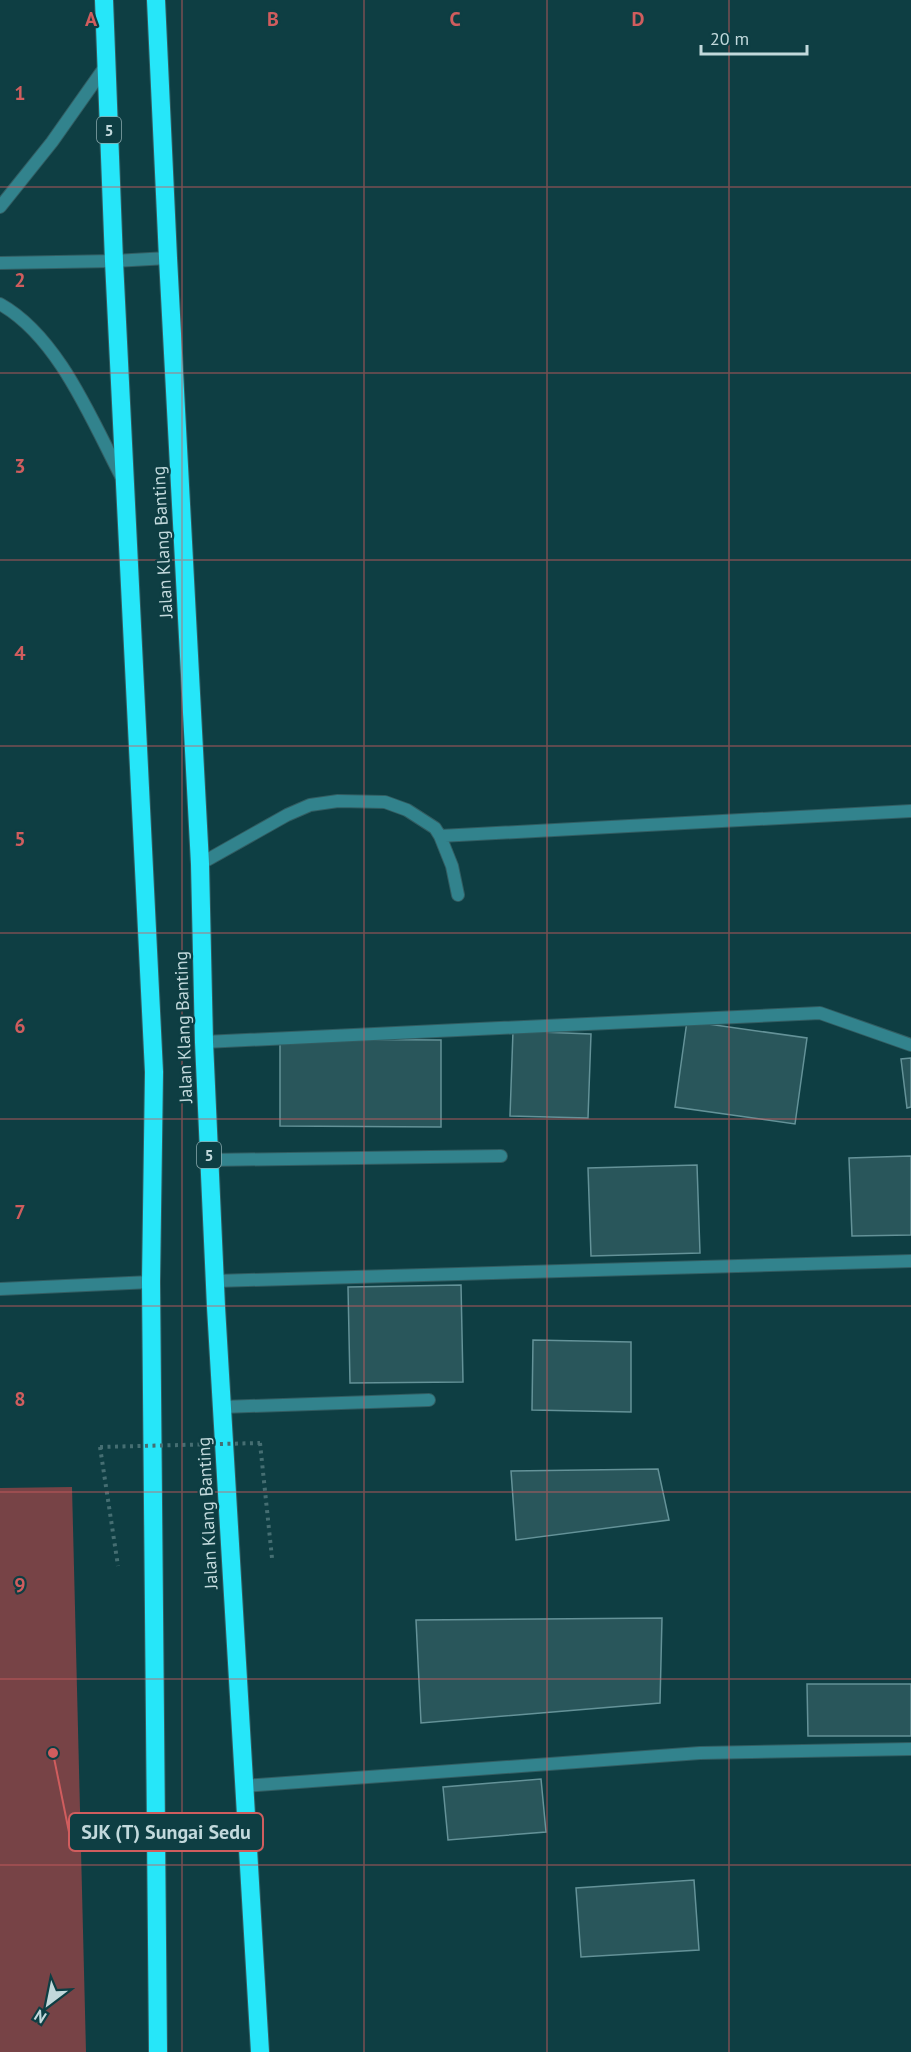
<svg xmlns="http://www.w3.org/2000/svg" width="911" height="2052" font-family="'PT Sans',sans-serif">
<rect width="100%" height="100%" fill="#0e3e43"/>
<!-- garden -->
<path fill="#774346" d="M72,1487l14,565h-86v-564z"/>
<!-- building -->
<path fill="#29565b" stroke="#649298" stroke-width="1.5" d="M687,1021l120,17 -12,86 -120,-17z
M513,1031l78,3 -3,84 -78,-2z
M280,1039l161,1v87l-161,-1z
M911,1058v49l-4,1 -6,-49z
M911,1156v79l-59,1 -3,-78z
M697,1165l3,88 -109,3 -3,-88z
M461,1285l2,97 -113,1 -2,-96z
M533,1340l98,2v70l-99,-2z
M658,1469l11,51 -153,20 -5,-69z
M662,1618l-2,85 -239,20 -5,-103z
M807,1684h104v52h-103z
M541,1779l5,53 -98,8 -5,-53z
M694,1880l5,70 -118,7 -5,-69z"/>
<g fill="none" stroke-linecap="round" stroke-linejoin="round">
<!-- lane casing -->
<g stroke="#325d62" stroke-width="14">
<path id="lane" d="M440,836l471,-25
M200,864l87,-49 23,-10 28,-4 47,1 22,8 28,18 5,8 12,30 6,29
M0,1289l151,-7"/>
</g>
<!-- street casing -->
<g stroke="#325d62" stroke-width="14">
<path id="street" d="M0,207l52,-65 55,-78
M0,263l114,-2 54,-3
M0,304c59,33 92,117 123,176
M204,1042l616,-29 91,32
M210,1160l291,-4
M215,1281l696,-20
M222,1407l207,-7
M244,1786l456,-33 211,-4"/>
</g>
<!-- highway casing -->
<g stroke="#325d62" stroke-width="20">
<path id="highway" d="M104,0l10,261 40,811 -3,210 7,770
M156,0l12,258 32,606 4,178 12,265 44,745"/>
</g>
<!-- path -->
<path stroke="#456e72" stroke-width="4" stroke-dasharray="3 4.5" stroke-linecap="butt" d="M260,1443l12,115
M100,1447l18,119"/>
<!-- lane -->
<use href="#lane" stroke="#32838d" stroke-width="12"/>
<!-- street -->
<use href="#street" stroke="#32838d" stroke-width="12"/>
<!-- highway -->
<use href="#highway" stroke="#26e6f9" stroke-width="18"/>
<!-- path-bridge -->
<path stroke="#456e72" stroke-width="4" stroke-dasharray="3 4.5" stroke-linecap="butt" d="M100,1447l160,-4"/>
</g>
<!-- grid -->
<path fill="none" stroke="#d05d5e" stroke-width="1.5" stroke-opacity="0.55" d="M182,0v2052M364,0v2052M547,0v2052M729,0v2052M0,187h911M0,373h911M0,560h911M0,746h911M0,933h911M0,1119h911M0,1306h911M0,1492h911M0,1679h911M0,1865h911"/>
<g text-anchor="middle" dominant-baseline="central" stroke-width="4.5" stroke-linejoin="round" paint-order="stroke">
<!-- shield labels -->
<g fill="#0e3e43" stroke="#8caaae" stroke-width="1.5">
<rect x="97" y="117" width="24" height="26" rx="4.5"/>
<rect x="197" y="1142" width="24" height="26" rx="4.5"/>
</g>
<g font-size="16" font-weight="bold" fill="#c2d9dc">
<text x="109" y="130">5</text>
<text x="209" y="1155">5</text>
</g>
<!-- street labels -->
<g font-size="18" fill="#c2d9dc" stroke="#0e3e43">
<text transform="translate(162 542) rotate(-93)">Jalan Klang Banting</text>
<text transform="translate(183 1027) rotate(-92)">Jalan Klang Banting</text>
<text transform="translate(207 1513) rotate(-93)">Jalan Klang Banting</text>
</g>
</g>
<g font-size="20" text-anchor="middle" font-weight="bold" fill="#d05d5e" stroke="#0e3e43" stroke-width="4.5" stroke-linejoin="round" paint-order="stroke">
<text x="91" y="26">A</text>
<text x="273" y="26">B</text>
<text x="455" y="26">C</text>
<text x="638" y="26">D</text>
<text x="20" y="100">1</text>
<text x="20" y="287">2</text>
<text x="20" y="473">3</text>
<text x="20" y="660">4</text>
<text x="20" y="846">5</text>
<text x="20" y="1033">6</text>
<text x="20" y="1219">7</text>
<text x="20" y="1406">8</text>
<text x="20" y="1592">9</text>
</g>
<!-- callouts -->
<path fill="none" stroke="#d05d5e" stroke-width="2" d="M53 1753L69 1832"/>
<circle fill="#d05d5e" stroke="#0e3e43" stroke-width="2" cx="53" cy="1753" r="6"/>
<rect fill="#0e3e43" stroke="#d05d5e" stroke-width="2" x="69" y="1813" width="194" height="38" rx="6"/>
<g font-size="20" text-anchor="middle" font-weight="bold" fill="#c2d9dc">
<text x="166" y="1839">SJK (T) Sungai Sedu</text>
</g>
<!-- north arrow -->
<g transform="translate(48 2004) rotate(212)" stroke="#0e3e43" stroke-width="4.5" paint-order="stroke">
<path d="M0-4.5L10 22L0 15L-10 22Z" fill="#c2d9dc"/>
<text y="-9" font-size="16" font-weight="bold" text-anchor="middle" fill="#c2d9dc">N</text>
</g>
<!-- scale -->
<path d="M701 45v9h106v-9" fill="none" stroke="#c2d9dc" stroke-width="3"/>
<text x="710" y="45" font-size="18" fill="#c2d9dc" stroke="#0e3e43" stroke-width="4.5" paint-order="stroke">20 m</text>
</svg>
